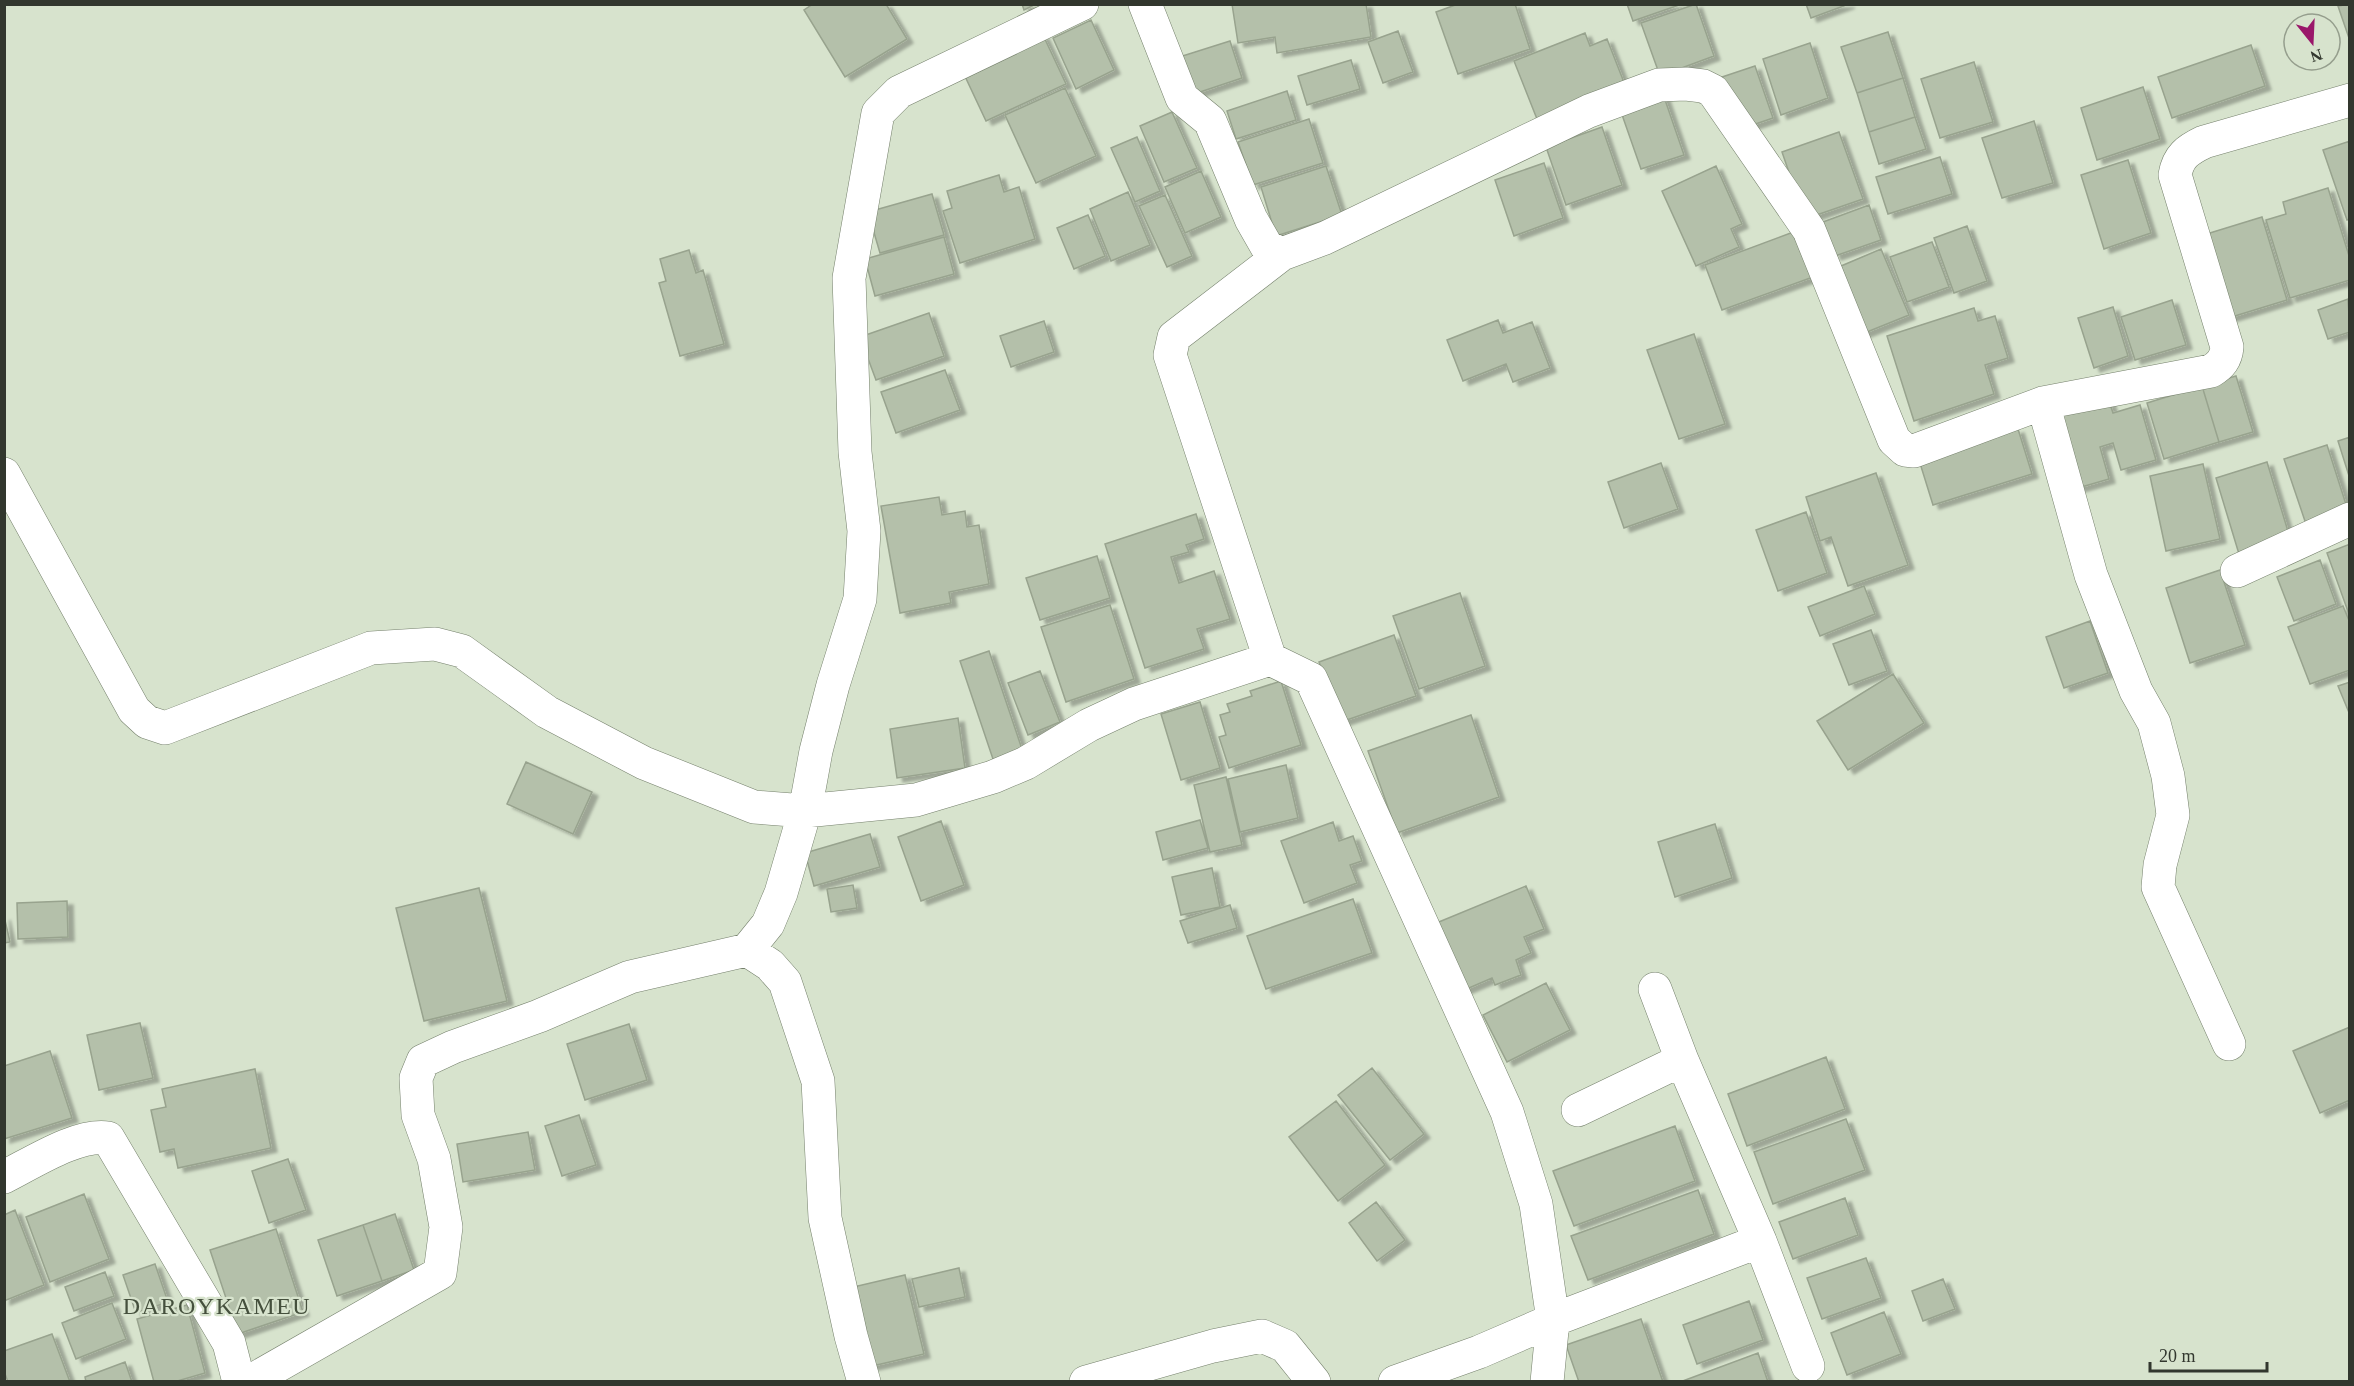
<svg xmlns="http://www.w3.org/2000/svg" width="2354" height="1386" font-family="'Times New Roman',serif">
<defs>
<filter id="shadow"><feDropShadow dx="6" dy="4" stdDeviation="1.5" flood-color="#0004"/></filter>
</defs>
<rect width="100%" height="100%" fill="#d7e3cd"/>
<!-- building -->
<path fill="#b4c0aa" stroke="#98a38e" stroke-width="1.5" filter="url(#shadow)" d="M813,4h73l21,35 -62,38 -41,-67z
M1022,4h14l-12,6z
M1232,4h134l5,33 -94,16 -2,-16 -37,6z
M1458,4h57l15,45 -72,25 -22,-62z
M1627,4h55l-49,17z
M1696,4l18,52 -54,20 -19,-53z
M1806,4h43l-38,14z
M2350,4v37l-12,-35z
M1091,20l23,50 -38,19 -23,-51z
M1398,31l15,41 -30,11 -15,-41z
M1888,32l15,46 -46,15 -16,-46z
M1585,33l5,13 17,-7 18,46 -88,34 -23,-58z
M1043,35l23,49 -80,37 -23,-49z
M1230,41l12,37 -57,19 -12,-38z
M1810,43l18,55 -47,17 -18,-56z
M2251,45l14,41 -93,32 -14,-41z
M1351,60l9,29 -53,16 -9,-29z
M1974,62l19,60 -53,16 -19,-59z
M1755,66l18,52 -32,11 -19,-52z
M1903,78l12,39 -46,15 -12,-39z
M2143,87l17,52 -63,21 -16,-52z
M1065,88l31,68 -60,27 -31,-68z
M1287,91l9,29 -60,19 -9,-28z
M1663,94l21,61 -43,14 -21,-60z
M1172,112l25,56 -33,14 -24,-56z
M1915,117l11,32 -47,15 -10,-32z
M1309,119l14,44 -70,22 -15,-43z
M2034,121l19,62 -51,15 -20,-60z
M1602,127l20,58 -56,20 -20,-58z
M1839,132l24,67 -58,20 -23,-67z
M1137,137l23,54 -25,11 -24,-54z
M2350,141v78l-3,1 -24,-70z
M1940,157l12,37 -64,20 -12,-37z
M2128,160l23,73 -47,16 -23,-74z
M1544,163l19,55 -49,18 -19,-56z
M1326,166l16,49 -66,21 -15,-49z
M1716,166l26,58 -11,5 8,18 -43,19 -34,-75z
M1201,171l20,46 -36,16 -20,-46z
M999,175l5,17 15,-5 16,52 -75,24 -17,-52 9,-3 -5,-17z
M2328,188l22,71v21l-60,18 -24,-78 20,-6 -3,-12z
M1128,192l22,53 -39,16 -21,-52z
M932,194l12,41 -64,18 -12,-41z
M1165,195l27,61 -25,11 -28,-61z
M1869,205l12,35 -46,16 -12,-34z
M1088,215l17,41 -31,13 -17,-41z
M2262,217l25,83 -62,19 -25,-83z
M1967,226l20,55 -33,12 -20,-55z
M1796,231l17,46 -91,33 -17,-45z
M944,237l10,37 -79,22 -10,-37z
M1932,242l17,45 -42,15 -17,-45z
M1881,249l28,66 -47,19 -28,-65z
M689,250l7,23 7,-3 21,74 -44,12 -21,-73 7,-2 -6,-22z
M2348,299l2,33 -22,7 -10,-29z
M2172,300l14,45 -51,15 -14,-43z
M2113,307l15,49 -34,12 -16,-50z
M1974,308l4,13 17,-5 13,42 -23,7 9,29 -80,27 -27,-85z
M929,313l15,43 -68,24 -16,-43z
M1498,320l5,13 29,-11 18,46 -37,14 -7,-18 -43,17 -16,-41z
M1044,321l10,31 -43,15 -11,-31z
M1694,334l31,90 -46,15 -32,-89z
M945,370l15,40 -64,23 -15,-41z
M2236,376l17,56 -34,10 -17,-56z
M2202,386l17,56 -55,17 -17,-56z
M2108,398l5,15 27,-8 16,55 -35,10 -8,-27 -13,4 9,32 -31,9 -23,-74z
M2018,429l14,45 -99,31 -14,-45z
M2350,437v42l-12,-38z
M2327,445l22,69 -42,13 -23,-68z
M2267,462l23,76 -51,16 -23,-76z
M1661,463l17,46 -54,19 -16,-46z
M2203,464l17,75 -54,12 -16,-75z
M1876,473l32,92 -60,21 -17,-49 -11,4 -14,-44z
M939,497l3,18 23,-4 2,16 12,-2 10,59 -40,8 2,11 -51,10 -19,-107z
M1806,512l21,61 -49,18 -22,-61z
M1196,514l8,25 -18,6 3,7 -18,5 8,26 35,-12 16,48 -33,10 7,20 -59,19 -40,-124z
M2350,544v73l-23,-64z
M1097,556l13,42 -70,22 -14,-42z
M2320,560l16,44 -42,17 -17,-44z
M2220,570l25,75 -55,18 -24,-75z
M1864,586l11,28 -55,22 -12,-29z
M1460,593l25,73 -66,23 -26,-73z
M1110,605l24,74 -68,23 -25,-75z
M2343,606l7,17v47l-40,14 -22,-57z
M2090,621l18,52 -44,15 -18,-51z
M1871,630l16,41 -38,14 -16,-41z
M1394,635l22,61 -75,26 -22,-60z
M989,651l36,107 -29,10 -36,-107z
M1040,671l20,51 -32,13 -20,-52z
M1893,674l31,49 -76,47 -31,-49z
M1281,681l20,64 -72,23 -10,-31 7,-2 -6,-20 10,-3 -3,-8 25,-8 -2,-5z
M2350,682v33l-12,-29z
M1200,702l20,66 -39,12 -20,-66z
M1471,715l28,82 -102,36 -29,-82z
M958,718l7,50 -68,10 -7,-49z
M526,762l66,30 -19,42 -66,-30z
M1286,765l12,53 -58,14 -12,-53z
M1226,777l16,68 -32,7 -16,-67z
M1200,820l8,28 -45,12 -7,-28z
M941,821l23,64 -43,16 -23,-64z
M1333,822l6,19 14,-5 9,25 -12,4 7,18 -53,20 -23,-62z
M1715,824l17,54 -57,19 -17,-55z
M870,834l10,33 -66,19 -9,-33z
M1212,868l8,39 -39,8 -9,-38z
M853,885l4,23 -26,4 -4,-23z
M1526,886l18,43 -20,8 7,16 -15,7 5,15 -26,10 -3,-7 -30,13 -28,-67z
M479,888l28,113 -83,20 -28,-113z
M1353,899l19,54 -106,36 -19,-53z
M67,901l1,36 -50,2 -1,-36z
M1230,905l7,23 -49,15 -8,-22z
M4,916l6,26 -6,1z
M1546,983l24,47 -63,32 -24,-47z
M140,1023l13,55 -54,12 -12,-55z
M629,1024l18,56 -62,20 -18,-56z
M2350,1027v73l-30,13 -27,-62z
M50,1051l22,67 -68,21v-73z
M1826,1057l19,52 -98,37 -19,-52z
M1372,1068l52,66 -34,26 -52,-65z
M255,1069l16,79 -93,20 -4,-19 -14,3 -9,-42 15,-3 -4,-18z
M1336,1101l49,64 -47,36 -49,-64z
M579,1115l17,50 -34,11 -17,-50z
M1846,1119l19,51 -92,34 -19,-52z
M1675,1126l20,55 -121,45 -21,-55z
M528,1132l7,38 -72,12 -6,-38z
M288,1159l18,51 -37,13 -17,-52z
M1698,1190l16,44 -126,46 -17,-44z
M84,1194l25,65 -59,23 -24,-65z
M1845,1198l13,37 -65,24 -14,-37z
M1376,1202l29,38 -28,21 -28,-38z
M15,1210l29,75 -40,16v-86z
M395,1214l19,56 -32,11 -19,-56z
M363,1225l19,56 -45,15 -19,-56z
M276,1229l27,83 -65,22 -28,-84z
M1866,1258l15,40 -59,21 -15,-41z
M155,1264l13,38 -32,11 -13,-38z
M959,1268l6,29 -46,10 -7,-28z
M105,1272l9,24 -40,15 -9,-24z
M905,1275l19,79 -56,13 -19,-79z
M1943,1279l12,30 -32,12 -11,-30z
M1749,1301l14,39 -66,24 -14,-39z
M112,1303l14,36 -50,20 -14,-36z
M187,1305l18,68 -31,9h-20l-17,-63z
M1884,1312l17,42 -54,21 -16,-42z
M1641,1319l22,63h-84l-13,-37z
M52,1334l18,48h-62l-4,-11v-20z
M1758,1353l10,29h-88z
M125,1362l7,20h-46l-1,-5z"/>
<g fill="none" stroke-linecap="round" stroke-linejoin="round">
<!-- minor casing -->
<g stroke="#75806c" stroke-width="34">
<path id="minor" d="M1145,4l37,94 28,23 41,98 16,28 15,7 43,-16 264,-127 70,-26 27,-1 17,2 10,5 96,139 85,210 11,10 9,1 129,-48 168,-32c10,-6 15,-12 16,-24l-52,-172c3,-18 12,-25 29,-33l146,-42
M2043,403l48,172 45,116 18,32 14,53 5,39 -13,50 -2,22 71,157
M4,474l130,236 13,12 18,6 206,-80 64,-4 27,7 85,61 97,51 110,44 51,4 111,-11 77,-23 33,-14 63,-38 45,-21 136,-45 41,20 196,433 29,92 17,116 -6,62
M2237,571l113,-52
M1270,659l-100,-304 4,-18 108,-83
M747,950l21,-26 13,-31 24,-82 11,-60 17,-66 27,-86 4,-68 -9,-79 -6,-174 29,-165 21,-21 183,-88
M1682,1060l78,181 48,125
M1578,1110l104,-50 -27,-71
M4,1177c28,-14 74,-44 104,-39l121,205 10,39
M249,1382l191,-109 6,-46 -12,-68 -16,-44 -2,-37 7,-17 30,-14 86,-31 91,-39 117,-27 23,15 15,17 33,99 7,137 26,118 13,46
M1086,1382l127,-36 49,-10 23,10 29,36
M1395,1382l84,-30 74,-32 207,-79"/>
</g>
<!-- minor -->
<use href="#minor" stroke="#fff" stroke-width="33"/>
</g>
<g text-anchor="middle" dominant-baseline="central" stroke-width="4.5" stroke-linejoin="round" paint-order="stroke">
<!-- quarter labels -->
<g font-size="24" letter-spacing="1.5" fill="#45503d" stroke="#d7e3cd">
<text x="217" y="1306">DAROYKAMEU</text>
</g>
</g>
<!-- border -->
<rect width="2354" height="1386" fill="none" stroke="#32372e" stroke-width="12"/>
<!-- north arrow -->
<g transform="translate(2312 42) rotate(162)"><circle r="28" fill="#d7e3cd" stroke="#959e8d" stroke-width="1.5"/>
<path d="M0-4.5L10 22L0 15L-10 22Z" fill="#9a176a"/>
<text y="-9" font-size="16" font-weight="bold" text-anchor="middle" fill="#32372e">N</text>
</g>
<!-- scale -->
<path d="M2150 1362v9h117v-9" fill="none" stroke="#32372e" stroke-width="3"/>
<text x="2159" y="1362" font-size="18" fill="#32372e" stroke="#d7e3cd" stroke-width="4.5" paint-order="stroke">20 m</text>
</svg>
